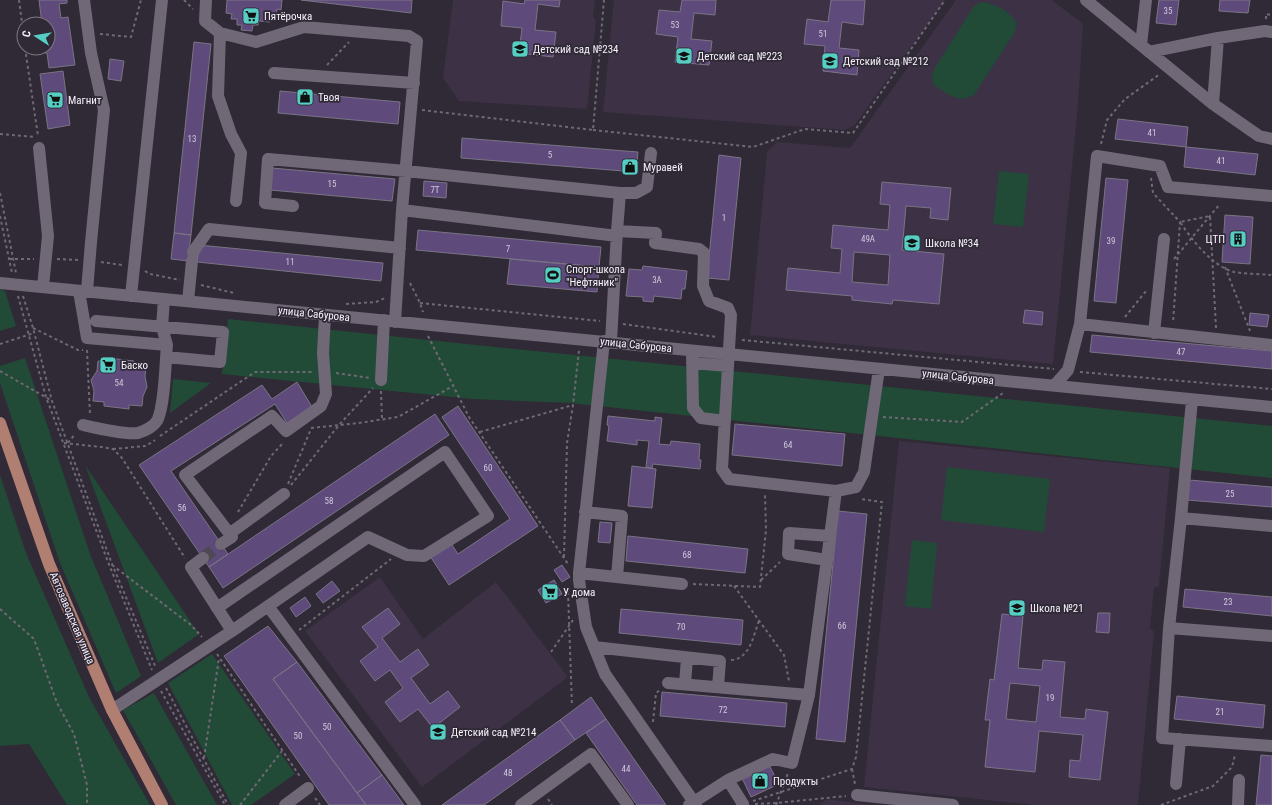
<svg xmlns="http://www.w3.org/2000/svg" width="1272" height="805" font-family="'Roboto Condensed',sans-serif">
<rect width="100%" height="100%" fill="#302936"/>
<!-- built -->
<path fill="#3c3145" d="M453,0h142l-2,16 3,4 -9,89 -128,-8 -16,-23z
M614,0h331l-91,126 -10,4 -241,-18z
M956,0h96l31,24 -5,81 -25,259 -303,-29 17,-183 10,-10 73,6z
M899,441l271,27 -11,118 -5,2 -4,40 4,4 -16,173h-104l-170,-18z
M380,577l43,62 73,-57 72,95 -146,110 -117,-156z
M827,799l43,6h-51z"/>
<!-- green -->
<path fill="#224b37" d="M981,2c15,2 27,8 36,21l-2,9 -41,63c-17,9 -25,-1 -40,-10l-2,-9 2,-7 40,-63z
M999,171l30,3 -6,53 -30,-3z
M0,289l5,2 11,35 -16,5z
M228,319l229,24 815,83v52l-702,-75 -97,-4 -251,-25z
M25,358l65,196 51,122 -25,17 -56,-130 -60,-180v-17z
M173,379l38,4 -41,30z
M85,465l114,169 -41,29z
M947,467l103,12 -6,53 -103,-12z
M0,475l26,78 63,144 61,108h-83l-38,-61 -29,2z
M912,540l25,3 -6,66 -26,-3z
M212,654l83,120 -44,31h-19l-64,-122z
M154,693l63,112h-41l-53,-95z"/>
<!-- building -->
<path fill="#5f4b7b" stroke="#7a7485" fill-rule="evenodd" d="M39,0h28v3l-8,1 2,14 7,-1 7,48 -26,3 -2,-15h-5l-1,-5h7v-24h-6z
M227,0h55l-1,10 -4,-1 -1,7 -5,-1 -1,7 -11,-1 -1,4h-5l-1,6 -11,-1 1,-5h-5v-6h-6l1,-5 -6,-1z
M301,0h111l-1,13z
M525,0h35l-1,7 -21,-3 -3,26 21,2 -3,25 -34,-4 3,-25 -21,-2 2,-25 21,3z
M682,0h34l-1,15 -21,-2 -3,26 21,2 -3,24 -34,-3 3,-25 -22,-3 3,-24 21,2z
M831,0h34l-2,25 -21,-3 -3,26 20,2 -2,25 -34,-4 2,-25 -21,-2 3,-25 21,3z
M1159,0h20l-3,25 -20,-2z
M1220,0h30l-2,13 -29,-2z
M194,42l17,2 -20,191 -17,-2z
M110,59l14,2 -3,20 -13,-2z
M63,71l7,54 -22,4 -8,-55z
M280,91l120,11 -2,22 -120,-11z
M1118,119l70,8 -2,20 -71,-8z
M462,138l176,14 -2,20 -175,-14z
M1186,147l72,7 -3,21 -71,-8z
M719,155l22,3 -12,122 -22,-2z
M272,168l123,11 -3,22 -122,-11z
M1106,178l22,2 -12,123 -22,-2z
M424,181l23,2 -1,15 -23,-2z
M882,182l69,6 -3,32 -18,-2 1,-10 -25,-2 -4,44 42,4 -5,50 -46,-4 -1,4 -40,-4v-4l-66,-6 2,-22 52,5 2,-24 -11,-1 2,-23 55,5 2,-25 -10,-1zM854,252l36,3 -2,30 -36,-3z
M1225,215l28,2 -3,47 -28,-2z
M418,230l183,17 -2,20 -183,-17z
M174,233l17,2 -2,16 9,1 -1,10 -26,-3z
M199,245l184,18 -2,18 -184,-19z
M510,259l89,8 -2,25 -90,-8z
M643,266l44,5 -2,18h-3l-1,10 -27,-3 -1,6 -10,-1v-4l-17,-1 3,-27 13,1z
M1025,310l18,2 -1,13 -19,-2z
M1250,313l19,2 -2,12 -18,-2z
M1092,335l180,16v18l-182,-17z
M108,358l26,3v3l12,2 -1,10 2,11 -4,9 -1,10 -13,-1v4l-25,-3v-4l-11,-1 1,-10 -3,-11 6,-9 1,-10 9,1z
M297,382l15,25 -25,16 -12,-19 -104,67 57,83 -19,13 -70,-102 123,-80 10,14z
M458,406l80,120 -89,59 -19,-29 20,-14 8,12 52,-35 -68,-102z
M435,414l14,21 -226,153 -14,-21z
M608,416l47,5v-4l7,1 -3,26 11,1 1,-4 29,3 -1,16h2l-1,9 -47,-5 -1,4 -6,-1 3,-26 -12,-1v5l-30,-4 2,-15 -2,-1z
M735,424l110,10 -3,32 -110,-11z
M632,466l24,3 -4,39 -24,-2z
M1189,480l83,7v20l-85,-7z
M838,511l29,3 -22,228 -29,-3z
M600,522l12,1 -2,20 -12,-1z
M628,536l120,13 -3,24 -119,-12z
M562,565l8,12 -8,5 -8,-12z
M554,580l8,14 -16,9 -8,-13z
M332,581l8,10 -17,12 -7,-9z
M1185,589l87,8v19l-89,-9z
M305,597l6,9 -15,11 -6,-9z
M388,608l12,16 -18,14 18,24 18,-13 11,16 -18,13 19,26 18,-13 12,16 -27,21 -15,-19 -18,13 -15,-20 18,-14 -13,-18 -15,11 -15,-20 18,-14 -16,-20z
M621,609l122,11 -2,25 -122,-12z
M1098,613h12l-1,20 -13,-1z
M1002,614l21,2 -5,52 24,2 1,-10 22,2 -5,55 25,2 1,-10 22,3 -8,68 -31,-3 1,-17 10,1 3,-26 -44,-4 -4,41 -50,-5 5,-47h-5l5,-41 4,1zM1010,683l30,3 -4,36 -30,-3z
M268,626l29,36 -24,17 93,126h-37l-105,-149z
M297,662l85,113 -25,18 -84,-114z
M662,692l125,11 -2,24 -125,-11z
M1177,696l88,9 -2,23 -89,-9z
M591,697l15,22 -31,21 -15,-20z
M606,719l60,86h-29l-51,-72z
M560,720l15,20 -91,65h-42z
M1261,755l11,1v49h-16z
M769,765l10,19 -28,13 -9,-19z
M382,775l22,30h-38l-9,-12z"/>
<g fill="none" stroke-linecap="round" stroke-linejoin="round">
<!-- minor-tunnel -->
<path stroke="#4e4754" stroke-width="12" stroke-dasharray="12 6" stroke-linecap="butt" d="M203,558l18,-14"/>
<!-- path -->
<path stroke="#6f6975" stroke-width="2" stroke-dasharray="3 3" stroke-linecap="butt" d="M19,0l5,38
M184,0l9,9
M1266,19v-5l6,1
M100,34l31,3 10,-37
M25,48l13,88
M327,65l22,-23
M422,110l171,20 11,-130
M593,130l160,17 52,-18 48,4 92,-133
M0,134l35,3
M1101,144l6,-24 18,-21 35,-25
M1151,178l2,15 27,29 -7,101
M0,193l16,80
M0,216l12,57
M9,259h25
M57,259l21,1
M1174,259l46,-55
M101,262l21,3
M1225,267l25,64
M145,271l5,3 30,6
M410,283l10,20 3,9
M201,285l33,8
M18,296l28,101 62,165 44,108
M23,296l10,32 19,73 60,163 44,104
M420,303l180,18
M346,304l30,-2 9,-4
M1125,317l21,-26
M623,324l94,13
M33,328l45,22h5
M1216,328l-6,-112 -30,6c12,18 32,44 54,50 12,2 26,2 38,3
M428,336l41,81 99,147
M742,340l312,29
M0,344l34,-11
M87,350l3,65
M0,371l52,30
M1080,372l192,17
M336,373l34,5
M381,391l1,28
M883,417l79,5 41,-29
M311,428l48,-5 39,-6 55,-31
M480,432l93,-27
M160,436l95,-64h57
M64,443l37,4 12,2 9,9 63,100
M68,443l7,-9
M113,449l33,-3 9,-6
M288,484l23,-55
M291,485l48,-60 34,-37
M238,512l33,-56 12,-13
M564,557l3,-114 6,-38 6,-55
M112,565l79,60 11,12
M761,580l19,-18
M693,584l67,3 6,-57 -1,-35
M734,586l50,69 5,26
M568,592l4,114
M0,609l34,30 23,64 17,31 13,51v20
M299,630l92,-71
M551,652l22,-32
M217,654l84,124
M731,660c19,-1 22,-24 28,-39
M166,688l62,117
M161,691l64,114
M653,722l3,-29 4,-3
M204,758l15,-100
M852,769l3,15
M315,798l5,7
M548,799l4,6
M753,801l99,-32 4,-12 26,-255 -22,-3
M755,804l21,-1 70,-7
M240,805l42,-54
M776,805l12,-32
M1161,805l52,-19 19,-19 3,-12"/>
<!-- minor -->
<path stroke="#706877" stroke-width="12" d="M84,0l7,53 13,57 -13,132 -4,49
M206,0l-1,21 15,12 36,9 48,-15 105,9 8,5 -15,169 -7,112
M1086,0l127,104 46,32 13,3
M220,33l-2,63 13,38 10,19 -5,48
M1141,45l5,-45
M1149,52l69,-14 47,-7 7,1
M274,73l140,10
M1213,104l5,-66
M39,148l9,88 -5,51
M620,193h16l11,-6 4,-34
M293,206l-28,-3 3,-44 138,12 214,22 -3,38
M402,210l215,26
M193,252l16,-23 191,19
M0,283l1272,124
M79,291l8,47 80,7c-2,21 -2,56 -9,74 -3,7 -13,12 -20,14 -12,2 -42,-5 -55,-8
M131,296l31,-296
M164,299l-2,28 5,18
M188,301l4,-40
M96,321l127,11 -3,30 -54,-5
M1080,324l192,21
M1154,333l10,-94
M604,341l-25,232v7l7,47 19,47 91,131
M611,342l6,-111 39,2 -1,10 44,6 5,4 -1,33 6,15 19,7 3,7 -9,154 7,10 107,12
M692,351l1,57 8,10 24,3
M692,363l36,3
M381,380l3,-60
M1054,386l14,-16 12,-46 17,-168 63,10 8,21 104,9
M1192,400l-11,118 91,8
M585,512l37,4 -5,61
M1181,518l-12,110 -7,110 110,8
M229,534l55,-40
M221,544l11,-7 -47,-62 87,-59 14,15 35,-25 5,-12 -3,-41 2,-38
M203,558l-12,9 41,64
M827,560l-39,-6 1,-21 41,3
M579,573l103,11
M268,606l147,199
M1169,628l103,8
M594,647l126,14 -2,26
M668,683l141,12
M685,684l2,-26
M112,710l120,-79 136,-94 39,18 17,1 64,-40 -43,-64 -228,156
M728,780l15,24 -1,1
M1176,784l4,-45
M857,795l96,10
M285,805l23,-17
M521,805l70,-51 37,51
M689,805l39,-25 45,-21 19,4 17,-68 27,-204 20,-4 8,-15 15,-103
M1238,805l1,-25"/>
<!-- major -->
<path stroke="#b07f72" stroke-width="12" d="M0,423l49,141 63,146 50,95"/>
</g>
<!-- icons -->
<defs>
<g id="supermarket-square" transform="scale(0.9)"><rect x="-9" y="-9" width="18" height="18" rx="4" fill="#56cec3" stroke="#302936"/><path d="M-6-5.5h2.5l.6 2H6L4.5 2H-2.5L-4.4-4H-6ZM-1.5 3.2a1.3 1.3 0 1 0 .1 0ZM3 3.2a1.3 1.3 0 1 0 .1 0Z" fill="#111"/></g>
<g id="school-square" transform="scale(0.9)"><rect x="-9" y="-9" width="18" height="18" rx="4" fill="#56cec3" stroke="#302936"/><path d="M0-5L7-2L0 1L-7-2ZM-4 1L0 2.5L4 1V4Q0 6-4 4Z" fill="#111"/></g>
<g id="shop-square" transform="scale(0.9)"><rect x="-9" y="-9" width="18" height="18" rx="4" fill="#56cec3" stroke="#302936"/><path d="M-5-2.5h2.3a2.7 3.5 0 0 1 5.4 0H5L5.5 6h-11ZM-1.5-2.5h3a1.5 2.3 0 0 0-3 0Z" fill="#111"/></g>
<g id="building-square" transform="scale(0.9)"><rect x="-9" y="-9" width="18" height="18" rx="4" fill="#56cec3" stroke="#302936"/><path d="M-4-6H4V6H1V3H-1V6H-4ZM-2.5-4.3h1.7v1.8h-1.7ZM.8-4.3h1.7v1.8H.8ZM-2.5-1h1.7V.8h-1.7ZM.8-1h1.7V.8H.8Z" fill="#111"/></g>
<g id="stadium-square" transform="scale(0.9)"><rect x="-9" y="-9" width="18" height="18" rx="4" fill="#56cec3" stroke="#302936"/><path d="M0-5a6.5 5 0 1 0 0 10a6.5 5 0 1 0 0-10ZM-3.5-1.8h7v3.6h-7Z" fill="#111"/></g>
</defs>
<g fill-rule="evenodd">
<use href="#supermarket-square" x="251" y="16"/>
<use href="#school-square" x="520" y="49"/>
<use href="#school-square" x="684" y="56"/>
<use href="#school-square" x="830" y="61"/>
<use href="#shop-square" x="305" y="97"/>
<use href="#supermarket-square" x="55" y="100"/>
<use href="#shop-square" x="630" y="167"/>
<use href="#building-square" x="1238" y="239"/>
<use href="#school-square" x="912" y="243"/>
<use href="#stadium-square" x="553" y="275"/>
<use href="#supermarket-square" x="108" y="365"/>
<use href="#supermarket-square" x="550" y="592"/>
<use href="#school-square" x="1017" y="608"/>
<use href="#school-square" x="438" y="732"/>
<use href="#shop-square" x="760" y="781"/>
</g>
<g text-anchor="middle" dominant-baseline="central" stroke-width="3.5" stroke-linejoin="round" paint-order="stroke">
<!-- number labels -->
<g font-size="9" fill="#d0c8db">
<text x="1168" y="11">35</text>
<text x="675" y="25">53</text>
<text x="823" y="34">51</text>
<text x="1152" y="133">41</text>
<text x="192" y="139">13</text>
<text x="550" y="155">5</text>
<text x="1221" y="161">41</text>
<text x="332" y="184">15</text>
<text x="435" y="190">7Т</text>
<text x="724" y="218">1</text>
<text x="868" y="239">49А</text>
<text x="1111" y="241">39</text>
<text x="508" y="249">7</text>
<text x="290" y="262">11</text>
<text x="657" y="280">3А</text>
<text x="1181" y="352">47</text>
<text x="119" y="383">54</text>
<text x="788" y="445">64</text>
<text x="488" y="468">60</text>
<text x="1230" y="494">25</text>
<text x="329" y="501">58</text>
<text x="182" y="508">56</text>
<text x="687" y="555">68</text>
<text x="1228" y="602">23</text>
<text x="842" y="626">66</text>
<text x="681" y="627">70</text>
<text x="1050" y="698">19</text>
<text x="723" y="710">72</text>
<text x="1220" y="712">21</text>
<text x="327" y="727">50</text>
<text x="298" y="736">50</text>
<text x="626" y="769">44</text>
<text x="508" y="773">48</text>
</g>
<!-- poi labels -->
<g font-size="11" fill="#f6f1fb" stroke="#302936" text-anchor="start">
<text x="264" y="16">Пятёрочка</text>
<text x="533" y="49">Детский сад №234</text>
<text x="697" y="56">Детский сад №223</text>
<text x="843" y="61">Детский сад №212</text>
<text x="318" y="97">Твоя</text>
<text x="68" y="100">Магнит</text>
<text x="643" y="167">Муравей</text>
<text x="1225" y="239" text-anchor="end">ЦТП</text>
<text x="925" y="243">Школа №34</text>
<text x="566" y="269">Спорт-школа<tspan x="566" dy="13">"Нефтяник"</tspan></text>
<text x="121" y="365">Баско</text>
<text x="563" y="592">У дома</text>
<text x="1030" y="608">Школа №21</text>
<text x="451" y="732">Детский сад №214</text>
<text x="773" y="781">Продукты</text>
</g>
<!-- street labels -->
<g font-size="11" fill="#f6f1fb" stroke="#302936">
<text transform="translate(314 314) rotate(6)">улица Сабурова</text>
<text transform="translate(636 345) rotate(6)">улица Сабурова</text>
<text transform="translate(958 377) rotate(6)">улица Сабурова</text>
<text transform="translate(72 618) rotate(67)">Автозаводская улица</text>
</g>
</g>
<!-- north arrow -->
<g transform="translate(36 36) rotate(282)"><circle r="19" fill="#302936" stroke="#7f7985"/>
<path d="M0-3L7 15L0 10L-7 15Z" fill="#56cec3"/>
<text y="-6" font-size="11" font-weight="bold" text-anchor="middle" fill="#f6f1fb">С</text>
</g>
</svg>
